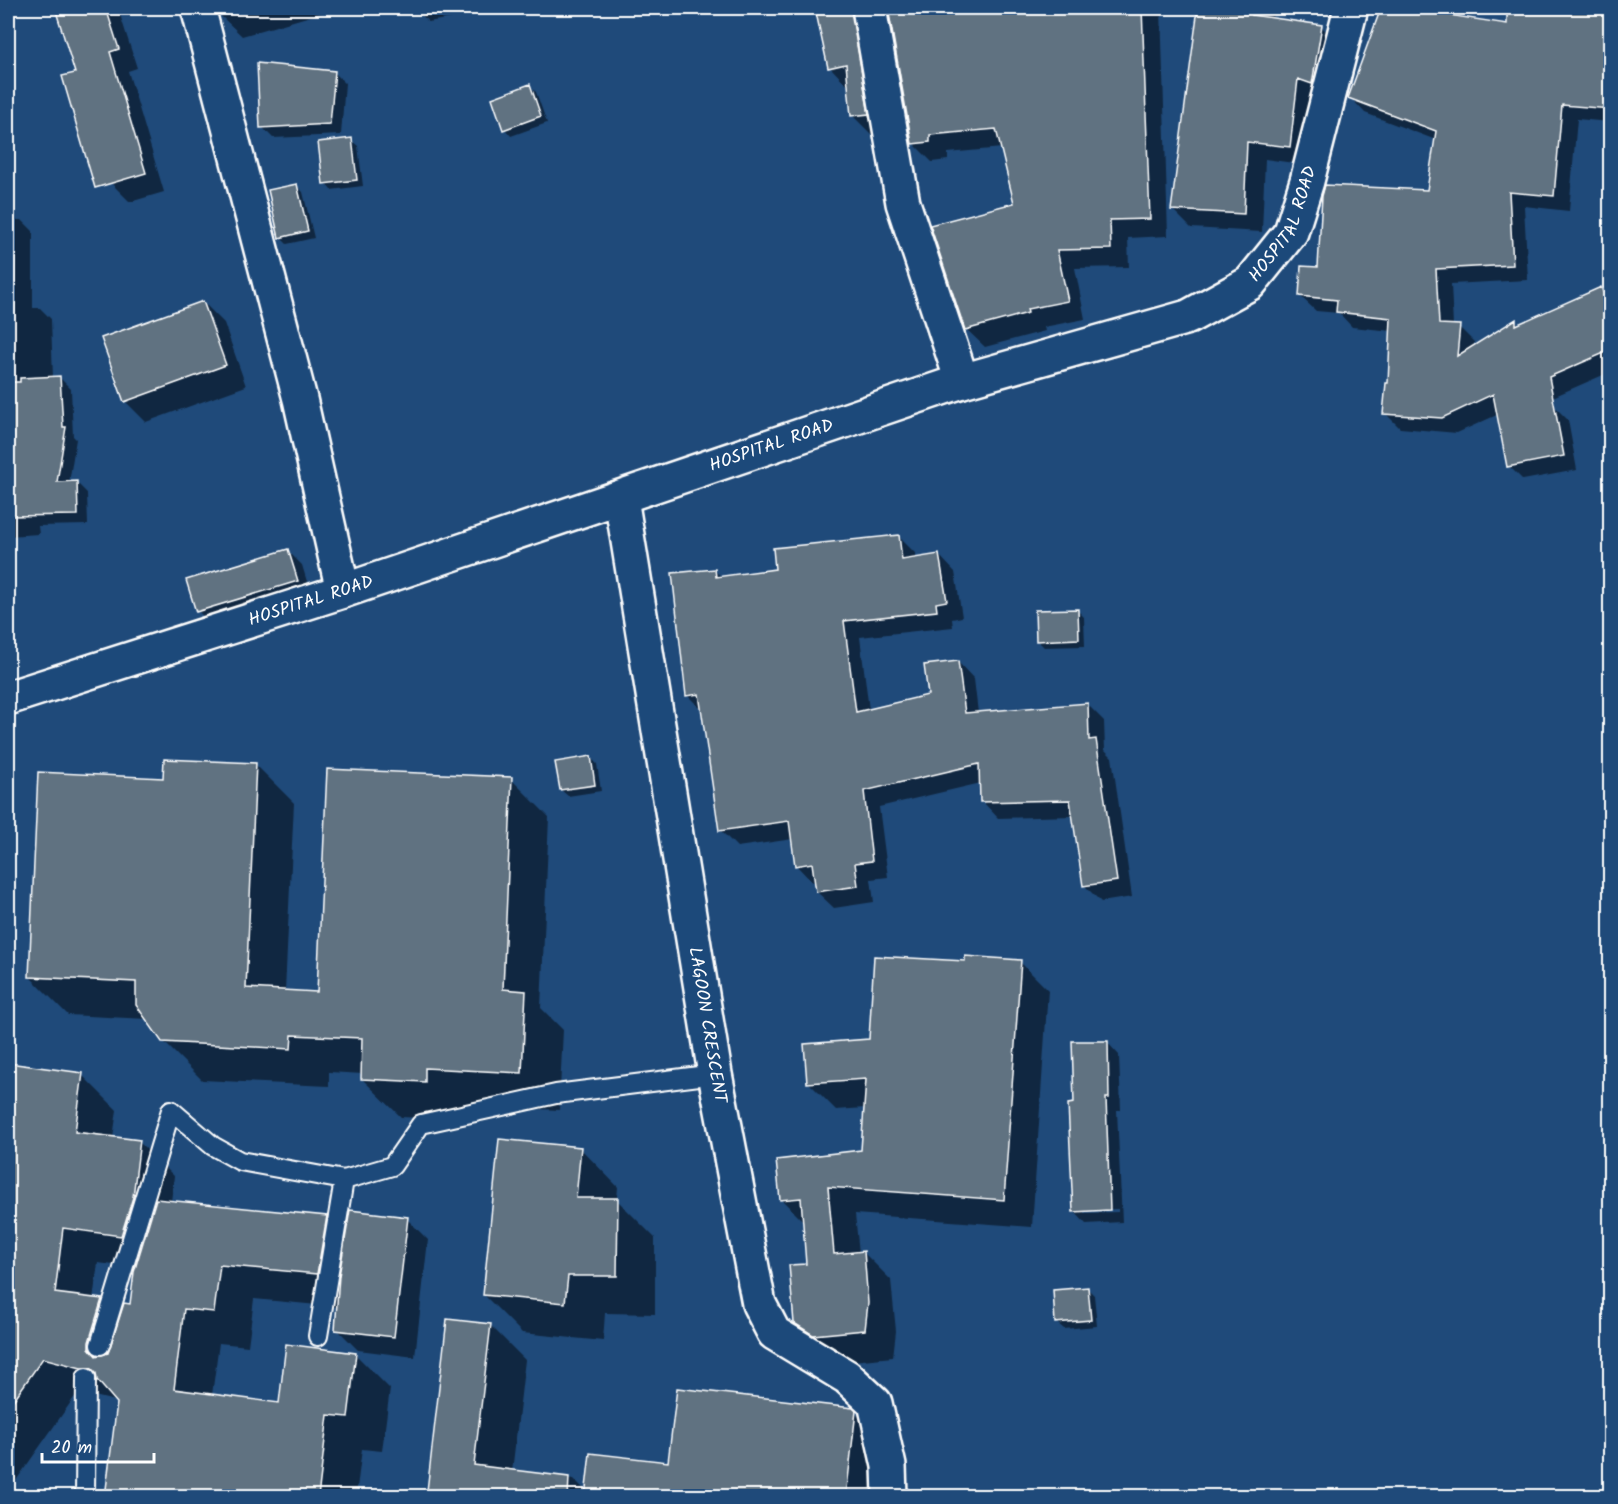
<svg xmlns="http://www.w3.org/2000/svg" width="1618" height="1504" font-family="Kalam,sans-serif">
<rect width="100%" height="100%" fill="#1f4a7a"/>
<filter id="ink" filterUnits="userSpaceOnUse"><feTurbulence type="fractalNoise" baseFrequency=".0167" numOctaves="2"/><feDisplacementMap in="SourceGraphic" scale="12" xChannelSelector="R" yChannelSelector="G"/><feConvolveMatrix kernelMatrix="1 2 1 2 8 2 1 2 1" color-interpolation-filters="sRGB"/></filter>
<g filter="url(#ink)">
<!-- shadow -->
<path fill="#0007" fill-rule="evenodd" d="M56,8h62l19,60 -9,3 36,121 -34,10 -19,-19z
M218,8h120l-96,28 -21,-20z
M416,8h89v1l-77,13z
M816,8h69l1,125 -15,1 -18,-18 -5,-30 -18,-19z
M887,8h274l7,228 -40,2 1,29 -54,1 10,51 -41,8 1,4 -60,16 -19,-18 49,-125 -13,-56 -54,5v7l-16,2 -19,-19 -23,-135z
M1199,8h75l-2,11 49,7 19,19 -32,120 -43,-6 -3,73 -71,-4 -18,-18z
M1382,8h61l-3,7 68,10 1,-17h101v114l-33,-3 -8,92 -45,-5 4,74 -77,4 2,42 6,1 15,15v5l42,-26 4,4 81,-36 9,10v73l-80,35 24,-1 14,14 9,50 -54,10 -14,-14 -10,-52 -42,19 -57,-5 -15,-15 5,-28 2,-54 -40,-4 -13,-14 -23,-2 -16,-15 19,-27 109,-77 8,-52 -71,-27 -15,-16z
M334,72l11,11 -4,52 -68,3 -11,-11z
M529,85l7,7 11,31 -36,13 -6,-7z
M351,140l7,6 5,40 -32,4 -6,-7z
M297,186l6,6 11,46 -27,6 -7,-7z
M8,220h14l11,11v77h7l11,11 2,59h7l11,11 2,47 3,3 -7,44 7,-1 11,11 1,32 -50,1 1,8 -31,2z
M203,302l21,21 22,63 -100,36 -21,-21z
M899,537l16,16 1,6 23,-4 16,17 7,45 -10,2 1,8 -93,10 9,73 60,-13 29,-35 16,17 4,34 109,-9 17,17 1,29 7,7 20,140 -31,5 -17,-17 -10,-69 -76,2 -16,-17 -1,-18 -102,24 9,70 -17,2 3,23 -40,6 -17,-16 -1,-11 -4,1 -16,-17 -3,-26 -56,8 -16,-16 -18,-120 -16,-16 27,-125 8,7 55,-7z
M288,551l14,14 9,30 -99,30 -14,-14z
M1077,610l7,7 1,29 -41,1 -7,-7z
M590,757l7,7 4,27 -33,5 -7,-6z
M256,765l38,38 -9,188 34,2 192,-214 38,38 -8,191 22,22 -4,80 -96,-5v15l-62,-3 -39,-38 1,-5 -34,-2v14l-127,-6 -39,-39 -16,-22 -79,-4 -38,-38 135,-198z
M1020,962l28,28 -16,237 -177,-13 4,39 4,-1 28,28 5,51 -3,26 -51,5 -18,-11 -28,-28 12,-58 -4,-43 -22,-22 81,-49 2,-43 -29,2 -27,-27 61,-43 97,-77z
M1107,1042l12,13 2,55h-4l5,112 -36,2 -12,-13 1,-106zM1118,1209v3l-34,1v-3z
M8,1065l74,10 35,35 -4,28 26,4 35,34 -3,26 155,16 22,22 59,-21 21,21 -13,117 -57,-7 -21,-21 2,-22 -85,-8 -6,47 -29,-3 -7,52 68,9 75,-50 35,35 -8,62 -20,-2 -6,47h-249l12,-94 -41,-10 -70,100v-197l24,-35 -9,-7 -15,-3zM98,1263l39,5 -6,37 -11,15 -19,-19 -8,-1z
M580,1148l38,39 -1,13 38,38v76l-50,-1 -2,28 -81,-8 -38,-38z
M1088,1289l6,6 3,31 -33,3 -7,-6z
M449,1320l41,5 35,35 -13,112 62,7 13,13 83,-28 182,-54 38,37 -5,49h-469l1,-6 11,1z"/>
<!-- building -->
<path fill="#607281" stroke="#fff" stroke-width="1.5" d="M55,8h51l13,41 -9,3 36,121 -51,15 -33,-112 13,-3z
M815,8h36l18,106 -18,2 -5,-52 -18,4z
M888,8h254l8,211 -40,1 1,29 -54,1 11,51 -41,8 1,4 -63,17 -35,-105 84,-22 -18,-74 -66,6v7l-18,2z
M1198,8h55l-1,7 70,10 -10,59 -14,-5 -8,68 -43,-5 -3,72 -73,-4z
M1381,8h42l-1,3 85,13v-16h104v101l-49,-4 -8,91 -45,-4 4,73 -77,4 3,55 21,1 -3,31 59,-37v6l85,-38 10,23v40l-62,27 15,79 -57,11 -14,-73 -51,24 -59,-4 3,-31h2l3,-65 -55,-6 1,-12 -38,-4 2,-30 17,1 4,-71 3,-11 102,5 9,-59 -88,-33z
M257,63l78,8 -5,53 -70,4z
M530,84l11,32 -38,14 -11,-32z
M352,138l5,42 -34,4 -5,-42z
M297,184l11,47 -29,7 -11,-48z
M203,301l23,64 -102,37 -23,-64z
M60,376l3,51h3l-9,55 20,-1 1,34 -69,1v-134h11v-4z
M899,535l3,25 37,-6 8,47 -11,2 1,8 -93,10 12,91 72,-17 -4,-30 34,-4 7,52 123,-10 1,37 7,-1 21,142 -34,5 -13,-86 -90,2 -1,-38 -115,27 8,70 -17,2 3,23 -42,6 -4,-29 -17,3 -6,-45 -70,10 -20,-137 -13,2 -14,-123 43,-4 1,8 59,-8 -2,-21z
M288,549l10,32 -102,31 -10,-32z
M1078,609l1,30 -43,2 -1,-31z
M591,756l4,29 -35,5 -5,-28z
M164,759l92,4 -10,225 71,4 10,-223 185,8 -9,212 23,2 -4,82 -97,-5v14l-64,-3 1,-41 -70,-3 -1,14 -129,-7 -26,-37v-23l-107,-5 9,-205 125,6z
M874,956l91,5v-5l56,4 -17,240 -176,-13 6,67 30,-3 4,52 -3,27 -52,5 -19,-12 -5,-58 17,-1 -5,-66 -21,2 -4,-40 85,-10 5,-71 -59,4 -3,-39 65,-5z
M1072,1041h36l1,57h-3l4,112 -37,2 -5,-108 6,-1z
M8,1063l75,10 -8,59 65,8 -7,57 -12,39 -58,-8 -8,65 47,6 -13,43v6l7,8 12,-3 16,-50 6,1 4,-32 22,-73 171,17 -10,58 -97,-9 -6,47 -30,-3 -10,80 105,14 7,-59 70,9 -8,64 -20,-2 -10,82h-213l12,-94 -20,-23 -1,-7 -5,-5h-10l-38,-10 -35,50z
M499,1139l82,8 -5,51h42l-1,78h-49l-3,27 -82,-8z
M350,1210l58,7 -14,120 -59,-7 4,-54z
M1088,1287l3,33 -36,3 -2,-33z
M447,1319l44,5 -17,141 95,12 -1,20h-84l-57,-6z
M677,1388l176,20 3,3 -10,86h-261l5,-44 78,9z"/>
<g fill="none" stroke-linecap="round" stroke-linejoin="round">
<!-- service casing -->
<g stroke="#fff" stroke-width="22">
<path id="service" d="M318,1336l26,-156
M100,1345l71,-235 42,36 27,15 104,19 48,-14 29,-42 135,-30 159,-20
M85,1496l1,-118"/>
</g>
<!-- minor casing -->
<g stroke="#fff" stroke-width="38">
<g id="minor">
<path d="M198,8l102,391 43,192"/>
<path d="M869,8l34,195 59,178"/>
<path id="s1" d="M621,498l94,576 44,230 15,29 73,44 28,26 14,63 1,30"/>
<path id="s2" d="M8,698l335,-107 619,-210 226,-64 62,-34 41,-51 16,-51 44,-173"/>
</g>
</g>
<!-- service -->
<use href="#service" stroke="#1f4a7a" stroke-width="18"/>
<!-- minor -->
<use href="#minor" stroke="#1f4a7a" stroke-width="33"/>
</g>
</g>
<g text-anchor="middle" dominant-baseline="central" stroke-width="4.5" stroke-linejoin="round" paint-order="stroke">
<!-- street labels -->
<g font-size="18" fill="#fff" stroke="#1f4a7a">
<text stroke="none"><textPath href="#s2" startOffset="1380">HOSPITAL ROAD</textPath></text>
<text stroke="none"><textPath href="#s2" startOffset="804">HOSPITAL ROAD</textPath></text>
<text stroke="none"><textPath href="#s2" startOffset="318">HOSPITAL ROAD</textPath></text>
<text stroke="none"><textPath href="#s1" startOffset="534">LAGOON CRESCENT</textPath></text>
</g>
</g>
<!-- margin -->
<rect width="1618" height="1504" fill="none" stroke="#1f4a7a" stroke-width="30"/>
<rect x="15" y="15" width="1588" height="1474" fill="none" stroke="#fff" stroke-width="2" filter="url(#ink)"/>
<!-- scale -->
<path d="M42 1453v9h112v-9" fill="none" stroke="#ffffff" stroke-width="3"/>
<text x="51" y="1453" font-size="18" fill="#ffffff" stroke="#1f4a7a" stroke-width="4.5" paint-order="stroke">20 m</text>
</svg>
